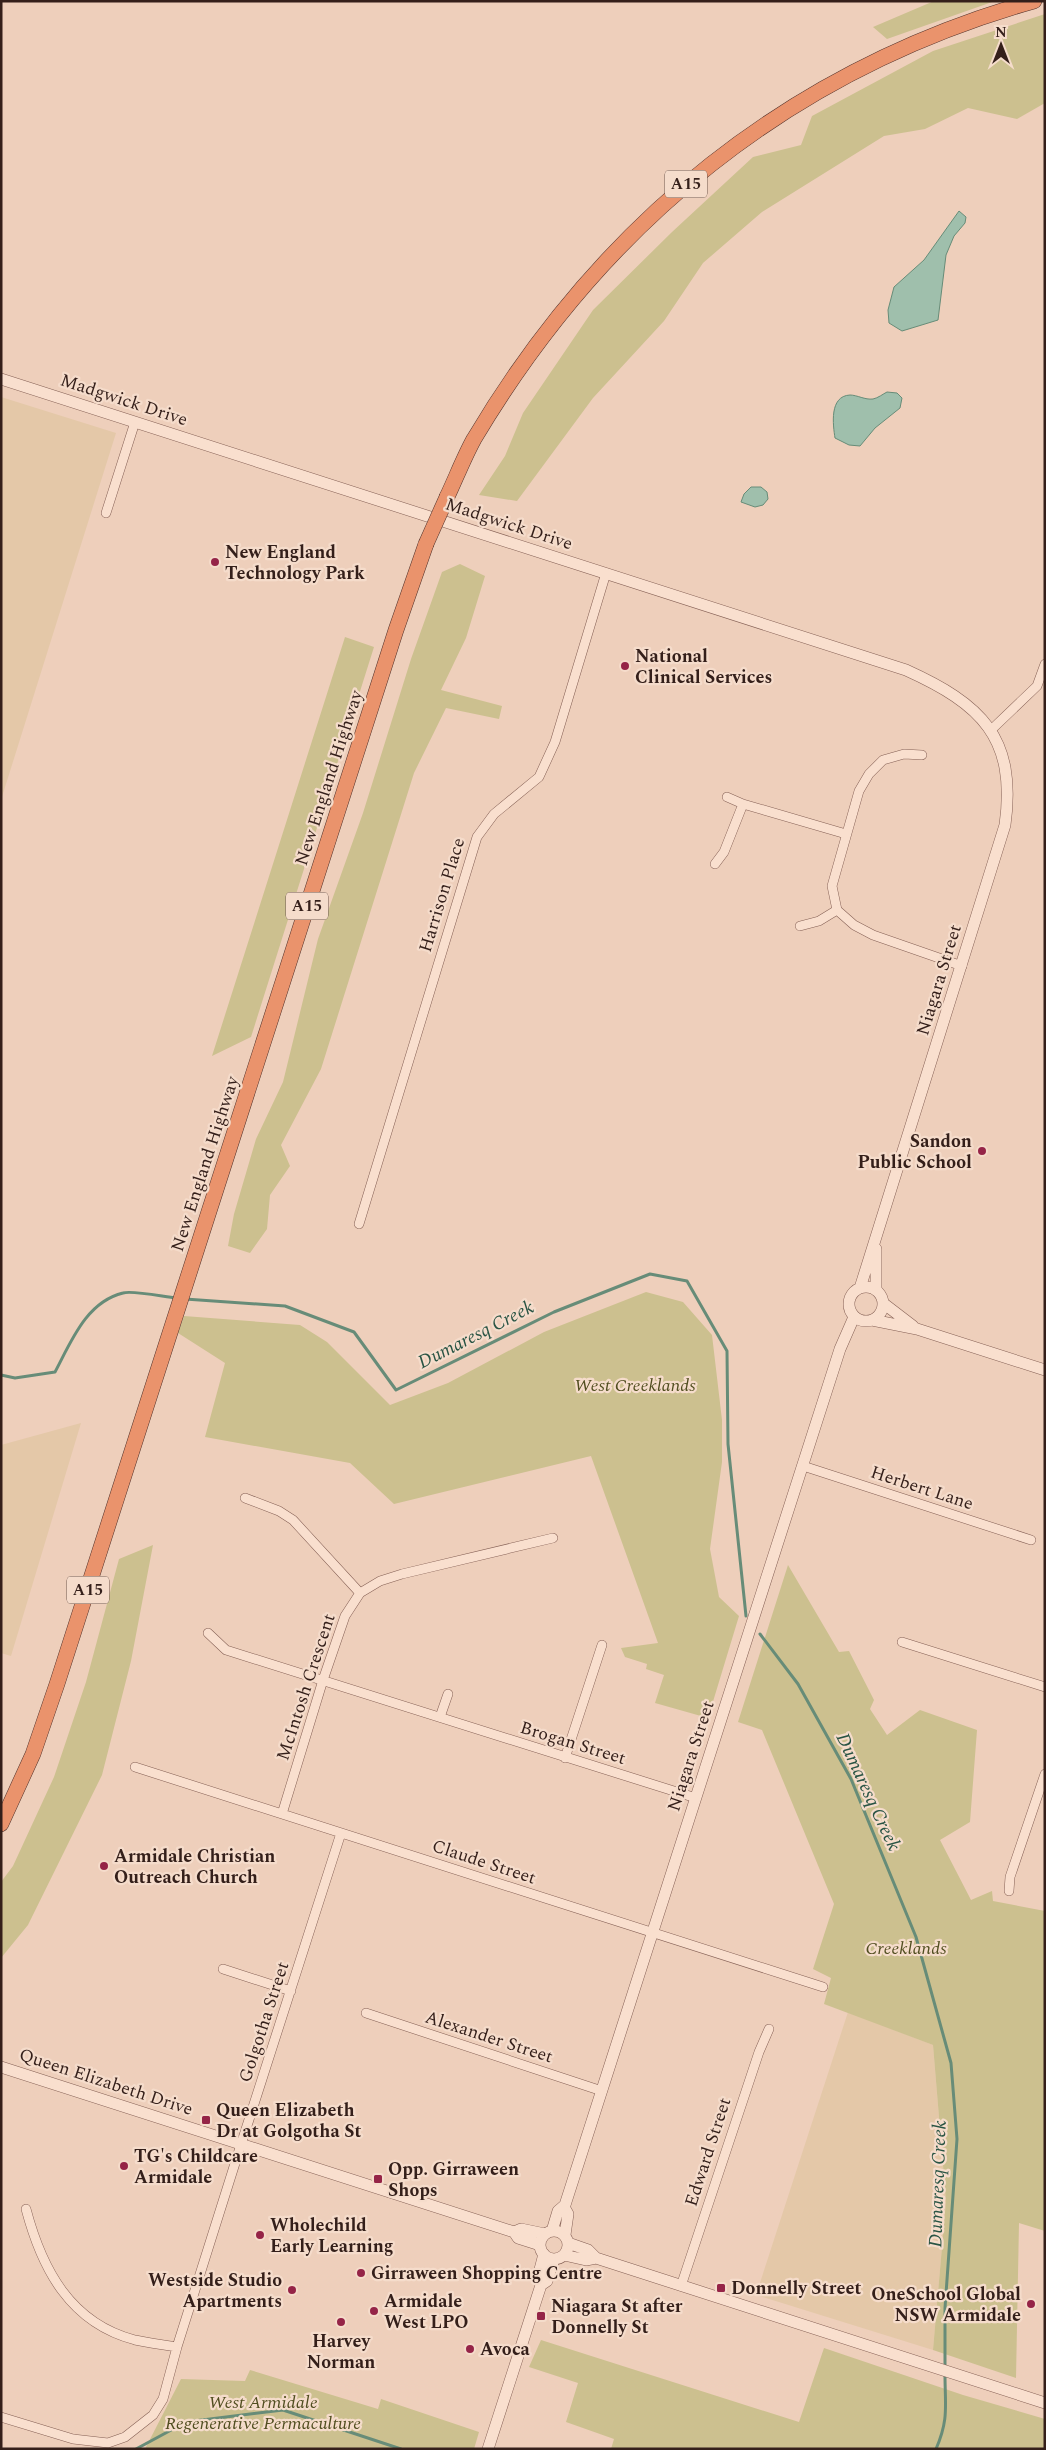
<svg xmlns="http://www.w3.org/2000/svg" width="1046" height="2450" font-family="Spectral,serif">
<rect width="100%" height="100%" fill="#eecfbb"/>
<!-- farmland -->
<path fill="#e4c8a8" d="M1,397l115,36 -115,367z
M81,1423l-70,233 -10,-3v-208z
M848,2012l85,33 13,156 -13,149 -177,-55z"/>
<!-- green -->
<path fill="#ccc08f" d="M934,1h61l-108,38 -14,-12z
M1045,14v89l-28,16 -49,-11 -43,21 -41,7 -122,76 -59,51 -39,58 -71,77 -76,103 -38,-6 26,-39 18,-43 70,-103 79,-78 81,-75 48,-12 11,-29 121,-65z
M460,564l25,12 -19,62 -25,52 61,16 -3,13 -53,-11 -32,65 -93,296 -40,76 9,21 -20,29 -3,34 -17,24 -22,-7 6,-32 22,-75 27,-57 35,-143 45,-126 48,-154 31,-87z
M345,637l29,10 -123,390 -39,19z
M646,1292l37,10 29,33 10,85v42l-12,87 9,48 20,19 -31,102 -53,-15 9,-28 -18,-6 1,-5 -22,-7 -4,-9 37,-5 -67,-187 -197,48 -44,-41 -145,-26 20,-74 -47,-30 6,-17 116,9 27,17 63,63 58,-22 96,-51z
M153,1545l-22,116 -29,114 -74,150 -27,33v-76l12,-16 41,-89 32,-95 33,-123z
M788,1565l51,87 10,-1 25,49 -4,9 17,26 33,-25 57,20 -7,92 -30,18 31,60 21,-9 1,10 52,10v320l-26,-8 -3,155 -83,-28 13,-149 -13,-156 -109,-41 7,-26 -18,-9 21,-65 -72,-174 -24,-8z
M541,2340l258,82 25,-74 139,47 82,24v30h-434l3,-10 -48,-17 12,-39 -49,-16z
M250,2370l128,39 3,-10 98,33 -5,17h-329l36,-70 64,2z"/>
<!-- water -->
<path fill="#9fbfac" stroke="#678c78" d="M959,211l7,6 -1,6 -11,13 -8,19 -8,65 -36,11 -13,-8 -1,-13 6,-23 30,-27z
M887,392l10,1 5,5 -2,10 -25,20 -15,18 -11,-1 -14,-7c-2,-13 -6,-42 15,-43 7,0 15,5 23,4 5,-1 10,-5 14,-7z
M751,487h10l6,5 1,7 -5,6 -8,2 -14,-5 3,-8z"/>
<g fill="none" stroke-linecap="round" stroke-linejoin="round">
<!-- stream -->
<path stroke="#678c78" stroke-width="3" d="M185,1299l100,7 69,26 42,58 158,-78 96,-38 37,7 40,70 1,93 18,172
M1,1375l14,3 40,-6c16,-30 31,-70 68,-79 9,-3 42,4 53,5
M760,1634l38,50 53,95 65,158 35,126 6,76 -12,169v60
M136,2449l50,-27 97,-12 118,39
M936,2449c13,-30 9,-43 9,-74"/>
<!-- minor casing -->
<g stroke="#856055" stroke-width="10">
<path id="minor" d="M106,513l29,-91
M991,730l46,-44 8,-22
M922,755l-18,-1 -21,6 -14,14 -10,17 -27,95 5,24 17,15 19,10 89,31
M727,797l16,7
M715,864l9,-12 19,-48 103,30
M800,926l19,-5 18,-11
M359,1224l118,-387 17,-23 45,-37 16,-35 51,-169
M803,1466l228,74
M245,1498l34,13 14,9 67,73
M208,1633l18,17 470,148
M902,1642l143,45
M440,1717l8,-23
M565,1758l37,-113
M135,1767l688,220
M282,1814l41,-134 22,-64 15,-23 20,-12 22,-7 151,-36
M1009,1891l1,-14 35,-103
M223,1969l68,22
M366,2013l236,78
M26,2209c16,60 44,114 109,131 14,3 28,5 42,7
M681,2286l78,-234 10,-23
M1,2417l72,22 35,4 17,-6 28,-22 10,-16 14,-52 60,-190 104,-324"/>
</g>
<!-- tertiary casing -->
<g stroke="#856055" stroke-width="12">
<path id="tertiary" d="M1,379l905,291c75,34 111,67 99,155l-145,463
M876,1249v41
M849 1304a17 17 0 1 1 34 0a17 17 0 1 1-34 0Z
M883,1303l30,23
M872,1320l45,9 128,41
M1,2067l513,165 4,6 22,7
M564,2207l4,7 -3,21
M552,2231l6,-20 7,-6 275,-856 14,-32
M540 2245a14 14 0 1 1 28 0a14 14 0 1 1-28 0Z
M514,2232l7,-3 24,5
M568,2243l20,7 8,8 449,145
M564,2255l22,5 10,-2
M541,2285l6,-4 7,-22
M488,2449l53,-164 -3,-8 6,-23"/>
</g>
<!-- trunk casing -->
<g stroke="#52312a" stroke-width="16">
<path id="trunk" d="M447,497c9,-19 17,-40 27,-58 129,-217 316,-369 560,-438
M1,1824l32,-70 24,-70 339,-1054 30,-86"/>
</g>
<!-- minor -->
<use href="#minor" stroke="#f9dfce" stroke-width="9"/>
<!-- tertiary -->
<use href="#tertiary" stroke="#f9dfce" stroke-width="11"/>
<!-- trunk -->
<use href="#trunk" stroke="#ea936c" stroke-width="15"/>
<!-- trunk-bridge casing -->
<g stroke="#52312a" stroke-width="16" stroke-linecap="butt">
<path id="trunk-bridge" d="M426,544l21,-47"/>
</g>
<!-- trunk-bridge -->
<use href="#trunk-bridge" stroke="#ea936c" stroke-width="15"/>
</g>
<!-- markers -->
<g fill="#952447" stroke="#f5dccb" stroke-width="2">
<circle cx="215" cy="562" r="5"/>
<circle cx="625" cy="666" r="5"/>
<circle cx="982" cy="1151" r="5"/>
<circle cx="104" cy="1866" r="5"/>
<rect x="201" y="2115" width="10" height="10" rx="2.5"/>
<circle cx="124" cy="2166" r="5"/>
<rect x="373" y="2174" width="10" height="10" rx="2.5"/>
<circle cx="260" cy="2235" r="5"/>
<circle cx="361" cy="2273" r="5"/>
<rect x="716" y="2283" width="10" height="10" rx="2.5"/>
<circle cx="292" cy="2290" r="5"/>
<circle cx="1031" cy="2304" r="5"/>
<circle cx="374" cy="2311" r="5"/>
<rect x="536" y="2311" width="10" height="10" rx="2.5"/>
<circle cx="341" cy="2322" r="5"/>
<circle cx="470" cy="2349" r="5"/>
</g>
<g text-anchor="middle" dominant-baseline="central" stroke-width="4.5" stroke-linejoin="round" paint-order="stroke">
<!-- shield labels -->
<g fill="#f5dccb" stroke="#6e584f" stroke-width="1">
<rect x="665" y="170.5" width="42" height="27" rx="4"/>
<rect x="286" y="892.5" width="42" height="27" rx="4"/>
<rect x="67" y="1576.5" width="42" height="27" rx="4"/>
</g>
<g font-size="16" font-weight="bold" fill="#341f1a">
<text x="686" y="184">A15</text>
<text x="307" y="906">A15</text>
<text x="88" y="1590">A15</text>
</g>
<!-- street labels -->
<g font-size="18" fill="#341f1a" stroke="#f5dccb">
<text transform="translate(124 400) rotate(18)">Madgwick Drive</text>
<text transform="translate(509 524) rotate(18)">Madgwick Drive</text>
<text transform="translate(329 778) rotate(-72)">New England Highway</text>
<text transform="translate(442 895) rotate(-73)">Harrison Place</text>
<text transform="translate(939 980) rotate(-73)">Niagara Street</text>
<text transform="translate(205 1164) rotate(-72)">New England Highway</text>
<text transform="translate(922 1488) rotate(18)">Herbert Lane</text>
<text transform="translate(306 1687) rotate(-72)">McIntosh Crescent</text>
<text transform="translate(573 1743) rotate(17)">Brogan Street</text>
<text transform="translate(691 1756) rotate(-72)">Niagara Street</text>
<text transform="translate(484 1862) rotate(18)">Claude Street</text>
<text transform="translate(264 2022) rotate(-72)">Golgotha Street</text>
<text transform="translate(489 2037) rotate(18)">Alexander Street</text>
<text transform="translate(106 2082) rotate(18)">Queen Elizabeth Drive</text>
<text transform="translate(708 2152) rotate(-72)">Edward Street</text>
</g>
<!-- poi labels -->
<g font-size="18" font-weight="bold" fill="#341f1a" stroke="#f5dccb" text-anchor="start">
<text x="225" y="552">New England<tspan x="225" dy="21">Technology Park</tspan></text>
<text x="635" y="656">National<tspan x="635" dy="21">Clinical Services</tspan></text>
<text x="972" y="1141" text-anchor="end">Sandon<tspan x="972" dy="21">Public School</tspan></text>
<text x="114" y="1856">Armidale Christian<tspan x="114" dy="21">Outreach Church</tspan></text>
<text x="216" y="2110">Queen Elizabeth<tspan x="216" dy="21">Dr at Golgotha St</tspan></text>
<text x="134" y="2156">TG's Childcare<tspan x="134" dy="21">Armidale</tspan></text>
<text x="388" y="2169">Opp. Girraween<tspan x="388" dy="21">Shops</tspan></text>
<text x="270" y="2225">Wholechild<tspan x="270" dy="21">Early Learning</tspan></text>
<text x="371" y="2273">Girraween Shopping Centre</text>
<text x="282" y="2280" text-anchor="end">Westside Studio<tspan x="282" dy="21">Apartments</tspan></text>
<text x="731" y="2288">Donnelly Street</text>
<text x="1021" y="2294" text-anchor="end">OneSchool Global<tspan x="1021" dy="21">NSW Armidale</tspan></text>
<text x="384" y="2301">Armidale<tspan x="384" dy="21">West LPO</tspan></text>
<text x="551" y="2306">Niagara St after<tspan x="551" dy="21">Donnelly St</tspan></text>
<text x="341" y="2341" text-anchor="middle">Harvey<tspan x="341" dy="21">Norman</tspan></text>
<text x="480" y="2349">Avoca</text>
</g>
<!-- park labels -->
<g font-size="18" font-style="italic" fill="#514e20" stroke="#f5dccb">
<text x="635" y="1385">West Creeklands</text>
<text x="906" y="1948">Creeklands</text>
<text x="263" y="2402">West Armidale<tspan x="263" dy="21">Regenerative Permaculture</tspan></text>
</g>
<!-- water labels -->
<g font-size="19" font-style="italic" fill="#295444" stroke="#f5dccb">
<text transform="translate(476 1335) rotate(-27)">Dumaresq Creek</text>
<text transform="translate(868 1792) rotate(65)">Dumaresq Creek</text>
<text transform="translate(938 2184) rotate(-88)">Dumaresq Creek</text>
</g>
</g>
<!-- border -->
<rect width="1046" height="2450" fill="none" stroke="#341f1a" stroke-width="5"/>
<!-- north arrow -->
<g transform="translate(1001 45)" stroke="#f5dccb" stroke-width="4" paint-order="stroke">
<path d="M0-4L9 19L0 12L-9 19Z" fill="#341f1a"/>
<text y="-8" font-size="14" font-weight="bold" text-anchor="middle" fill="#341f1a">N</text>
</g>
</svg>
